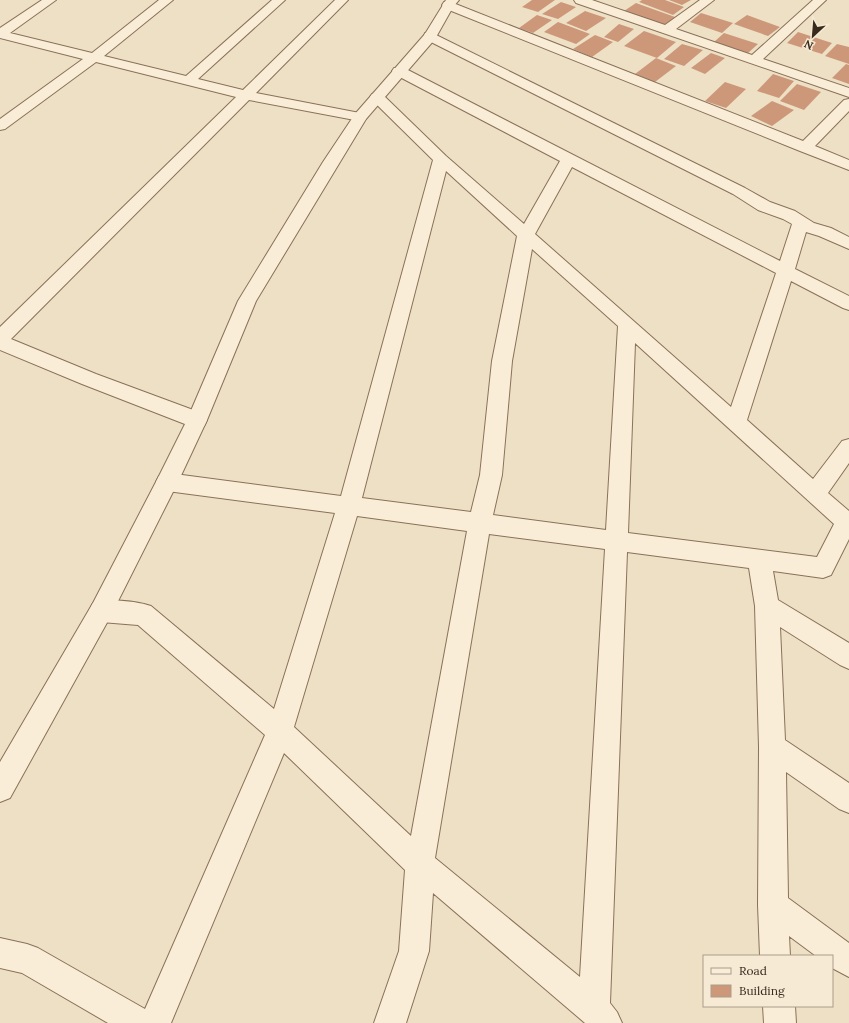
<svg xmlns="http://www.w3.org/2000/svg" width="849" height="1023" font-family="Lora,serif">
<rect width="100%" height="100%" fill="#eee0c4"/>
<!-- building -->
<path fill="#cd987a" d="M532,0h23l-17,12 -16,-5z
M642,0h23l19,7 -11,8 -34,-13z
M669,0h22l-9,5z
M561,2l15,5 -18,12 -16,-5z
M636,3l39,14 -12,9 -39,-15z
M585,11l21,7 -20,13 -20,-8z
M701,13l32,10 -11,10 -32,-11z
M537,15l15,5 -19,13 -14,-5z
M747,15l33,12 -12,9 -34,-12z
M558,22l32,12 -14,10 -32,-12z
M619,24l15,5 -16,13 -14,-5z
M644,31l32,11 -19,16 -33,-12z
M798,32l34,11 -10,11 -35,-11z
M724,33l34,11 -10,9 -34,-11z
M595,35l18,7 -21,15 -19,-8z
M682,44l21,6 -19,16 -20,-7z
M837,44l12,3v17l-24,-8z
M711,53l14,5 -20,16 -14,-6z
M656,58l20,8 -21,16 -20,-8z
M846,64l3,1v19l-17,-6z
M773,74l21,7 -15,17 -22,-7z
M725,82l21,7 -20,19 -21,-7z
M797,84l24,8 -17,18 -24,-9z
M772,101l22,9 -22,16 -21,-10z"/>
<g fill="none" stroke-linecap="round" stroke-linejoin="round">
<!-- minor casing -->
<g stroke="#89715a" stroke-width="2">
<path id="minor" d="M42,0h14l-46,33 82,20 67,-53h14l-69,56 82,20 86,-76h13l-87,79 45,11 92,-90h13l-92,93 109,21 2,3 -2,3 -5,1 -111,-21 -238,239 85,35 108,40 3,6 -3,6 -7,2 -7,-2 -108,-42 -82,-34v-23l236,-230 -140,-35 -91,67 -5,1v-11l83,-60 -83,-21v-10z
M574,0h18l73,25 35,-25h14l-38,29 76,26 61,-55h13l-63,59 86,29v9l-273,-94z
M448,1l355,140 41,-41 5,-1v12l-34,35 34,14v10l-49,-19 -356,-143 -2,-3 2,-3z
M430,32l315,156 25,14 25,9 19,12 17,5 18,9v12l-30,-13 -13,-4 -11,37 54,27v14l-6,-2 -52,-27 -44,139 66,59 29,-38 7,-2v24l-21,30 21,18v28l-18,36 -8,3 -50,-7 5,29 71,43v26l-9,-4 -60,-38 5,113 64,43v30l-10,-4 -53,-37 2,126 61,45v34l-17,-9v-12h-16l-27,-20 1,20h-30l-2,-51 1,-158 -4,-141 -6,-38 -122,-16 -17,451 7,9 5,11h-37l-152,-130 -4,58 -23,72h-32l25,-72 6,-81 -121,-117 -113,270h-63l-86,-50 -22,-5v-30l27,6 11,4 107,61 120,-274 -127,-110 -37,-3 -8,-3 -4,-8 4,-8c14,-5 44,-2 58,3l123,103 61,-196 -168,-22 -8,-3 -3,-6 3,-6 8,-3 174,23 92,-336 -61,-60 -2,-3 2,-3 5,-1 5,1 64,62 78,68 36,-63 -166,-87 -2,-3 2,-3h10l376,193 12,-37 -9,-5 -25,-9 -25,-16 -308,-155 -1,-3 1,-3zM572,167l204,106 -45,134 -196,-173zM446,171l71,65 -25,125 -12,114 -9,37 -109,-14zM532,249l86,77 -12,204 -113,-15 9,-40 10,-114zM635,343l199,181 -17,33 -189,-24zM357,516l110,15 -56,305 -117,-109zM489,534l116,15 -25,428 -145,-119z
M763,1006h32l1,17h-32z"/>
</g>
<!-- tertiary casing -->
<g stroke="#89715a" stroke-width="2">
<path id="tertiary" d="M446,0h13l-6,7 -18,32 -69,80 -110,182 -49,119 -29,62 -69,137 -99,179 -10,4v-40l93,-159 65,-125 29,-58 51,-119 85,-139 32,-48 70,-80z"/>
</g>
<!-- minor -->
<use href="#minor" fill="#f9edd7" fill-rule="evenodd"/>
<!-- tertiary -->
<use href="#tertiary" fill="#f9edd7" fill-rule="evenodd"/>
</g>
<!-- legend -->
<rect x="703" y="955" width="130" height="52" fill="#f6ead4" stroke="#aa9d8b"/>
<rect x="711" y="968" width="20" height="6" fill="#f9edd7" stroke="#aa9d8b"/>
<text x="739" y="975" font-size="12" fill="#392a1e">Road</text>
<rect x="711" y="985" width="20" height="12" fill="#cd987a" stroke="#aa9d8b"/>
<text x="739" y="995" font-size="12" fill="#392a1e">Building</text>
<!-- north arrow -->
<g transform="translate(813 36) rotate(206)" stroke="#f6ead4" stroke-width="3" paint-order="stroke">
<path d="M0-3L7 15L0 10L-7 15Z" fill="#392a1e"/>
<text y="-6" font-size="11" font-weight="bold" text-anchor="middle" fill="#392a1e">N</text>
</g>
</svg>
